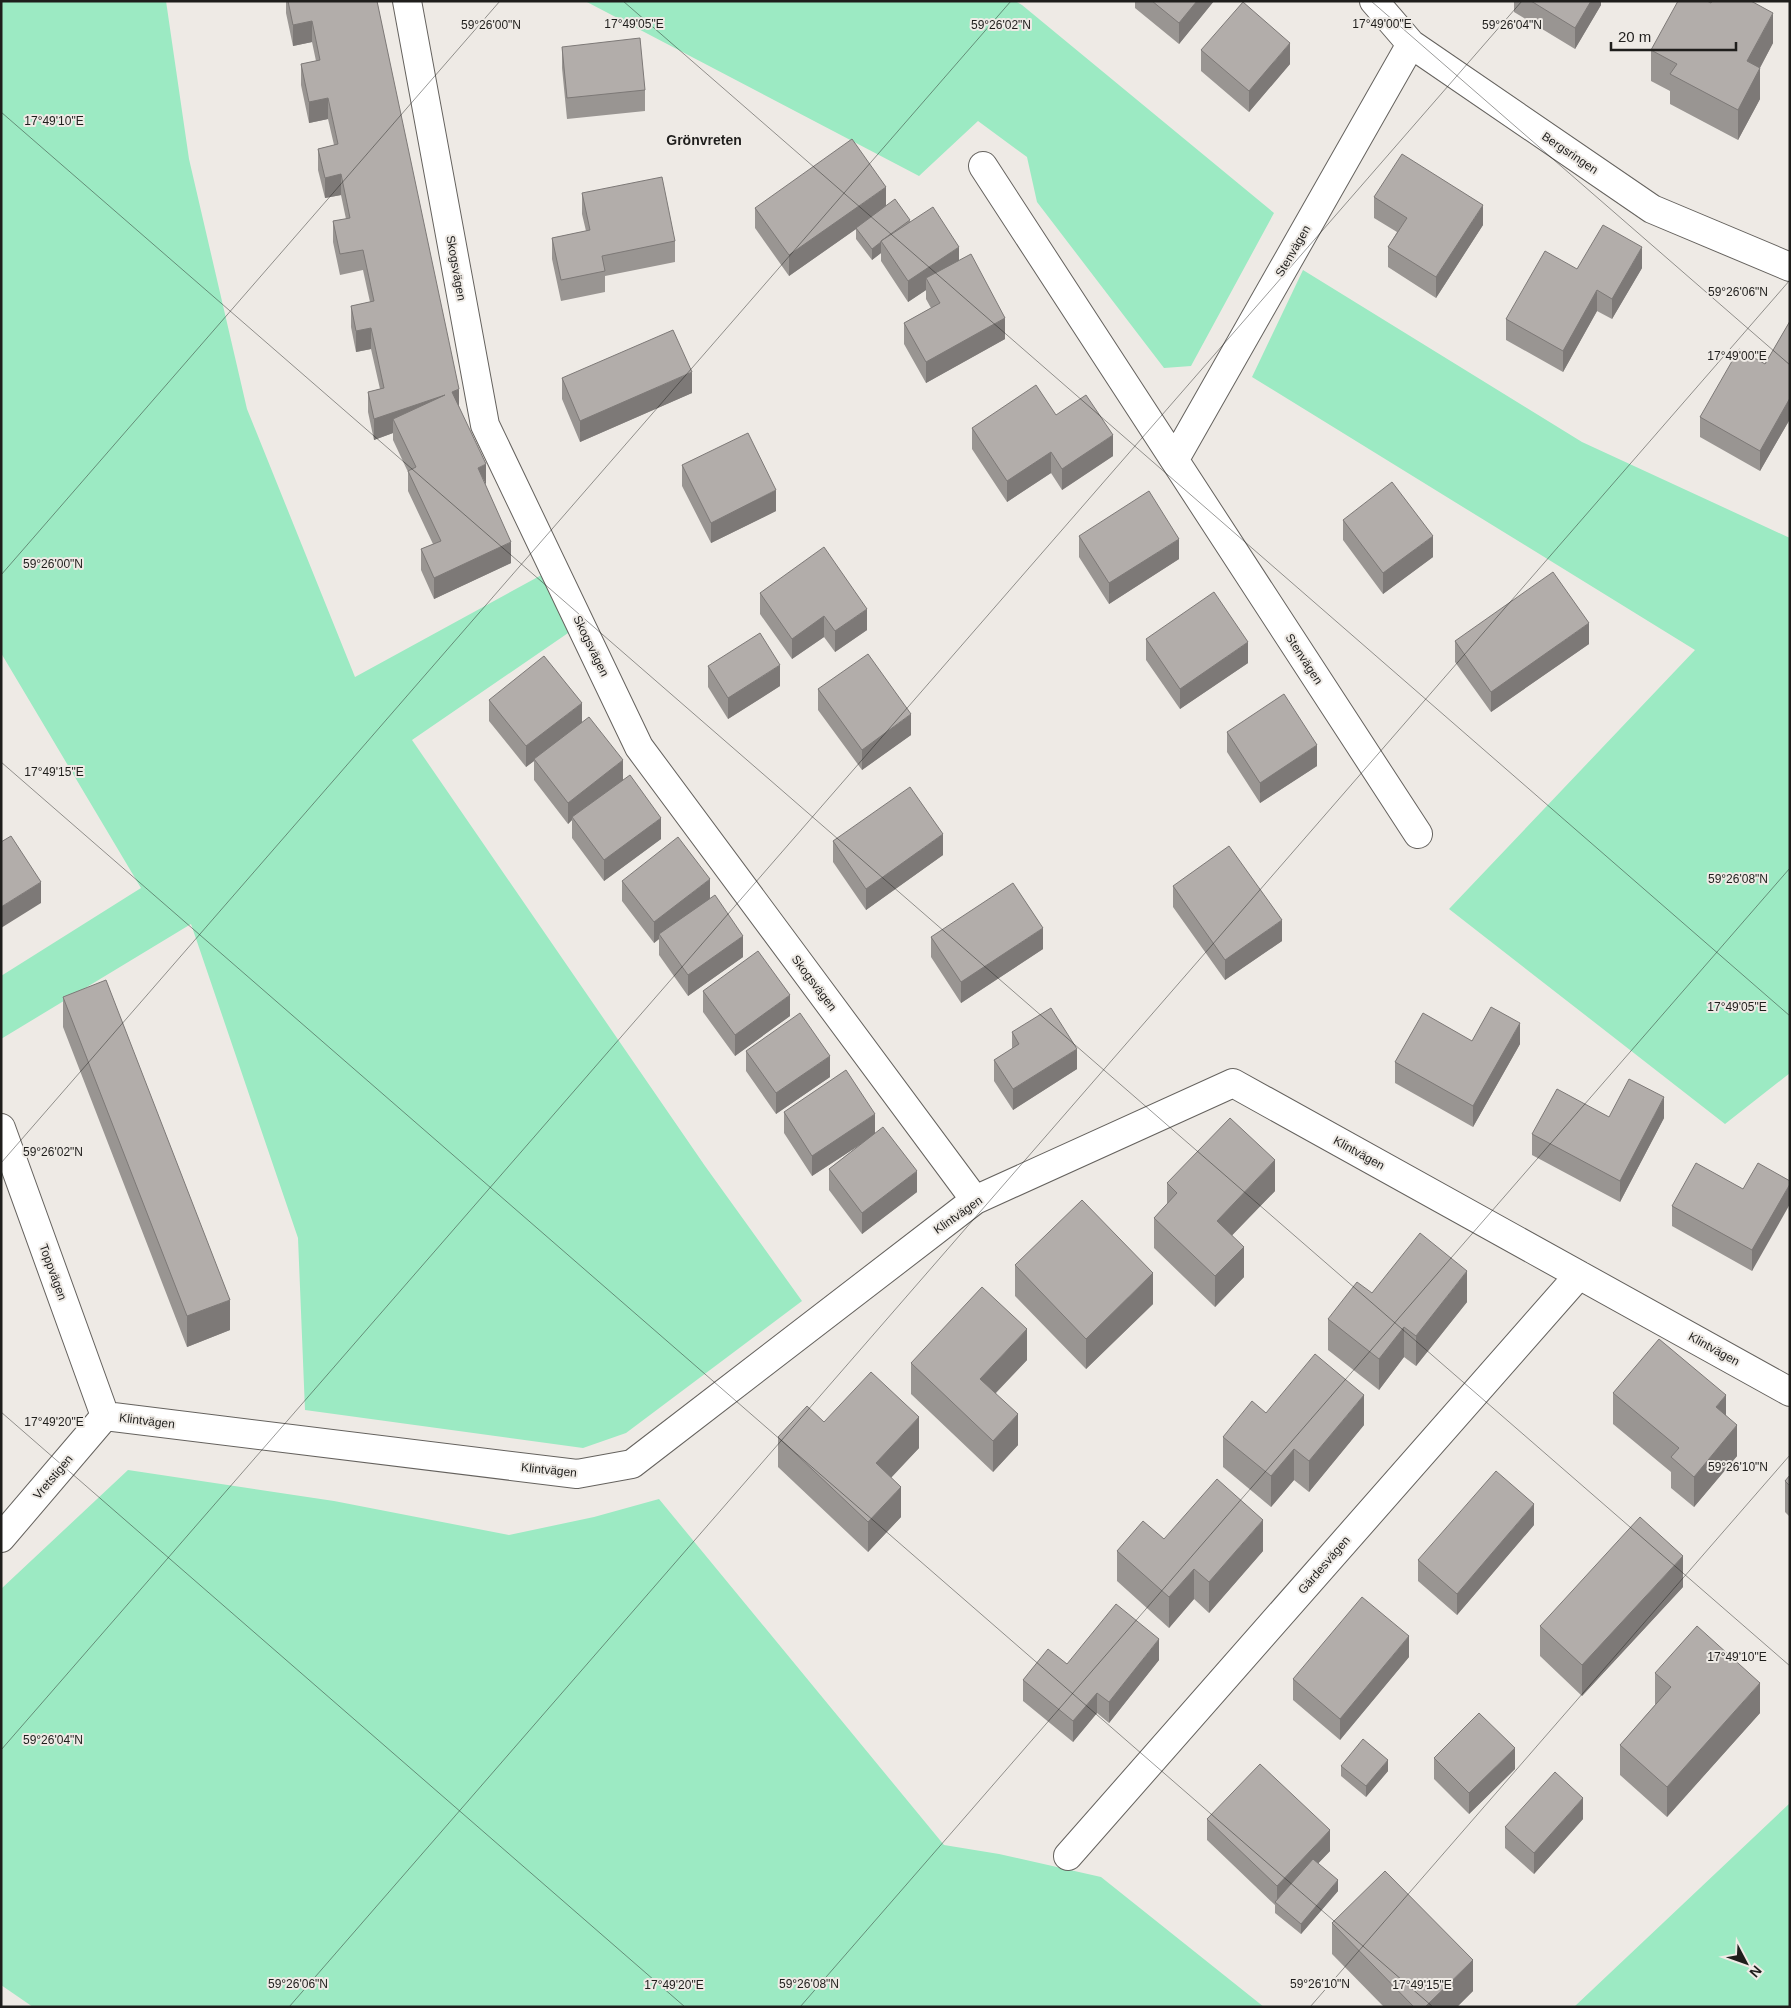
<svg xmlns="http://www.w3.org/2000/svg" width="1791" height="2008" font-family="Helvetica,sans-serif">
<rect width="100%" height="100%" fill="#eeeae5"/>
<!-- green -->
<path fill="#9ceac3" d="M1,1h165l23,158 58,250 108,268 192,-105 24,59 -159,109 293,426 97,135 -176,132 -43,15 -278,-38 -7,-172 -107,-314 -190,115v-63l140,-88 -140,-235z
M585,1h430l7,4 252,208 -83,153 -27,2 -127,-166 -10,-45 -49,-36 -59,55z
M1303,270l279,172 208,96v535l-65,51 -276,-215 246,-259 -443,-273z
M128,1470l206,31 175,34 85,-18 65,-18 285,346 55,9 102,23 163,130h-1231l-32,-22v-396z
M1790,1803v204h-216z"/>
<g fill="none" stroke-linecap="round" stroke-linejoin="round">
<!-- minor casing -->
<g stroke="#65625e" stroke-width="30">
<path id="minor" d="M407,1l78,424 154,322 336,453
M1374,1l37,43 241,165 138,58
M983,166l435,668
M1175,459l236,-415
M1,1128l104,288
M105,1416l472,58 55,-10 343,-264 258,-117 557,309
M1,1538l104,-122
M1068,1856l511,-581"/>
</g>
<!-- minor -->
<use href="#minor" stroke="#fff" stroke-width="28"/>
</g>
<!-- wall -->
<path fill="#999592" d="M286,1h91l82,405 52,157 -77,36 -13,-29v-21l12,-5 -25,-53v-19l-15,-32v-7l-19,7 -6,-28v-20l12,-3 -9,-40 -15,3 -5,-25v-21l19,-4 -7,-32 -23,5 -7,-33v-21l13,-2 -5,-24 -16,3 -7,-28v-21l16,-4 -6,-26 -19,4 -8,-38v-21l15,-3 -4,-19 -19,4 -7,-33z
M1135,1h79l-35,43 -44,-36z
M1514,1h87v4l-26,44 -61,-37z
M1773,43l-13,25v31l-22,41 -68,-36v-13l-19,-10v-31z
M562,47l83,43v21l-78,8 -5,-51z
M1201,50l89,14 -41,48 -48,-41z
M582,193l93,48v21l-70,14v16l-44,9 -9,-42v-21l34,-7 -4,-17z
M1374,197l109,28 -47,73 -48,-31v-20l9,-15 -23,-14z
M886,206l24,15 49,39 46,79 -79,44 -22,-39v-21l27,-15 -5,-9v-9l-18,12 -27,-41v-8l-9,7 -16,-21v-10l-67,47 -34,-48v-20z
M1642,268l-30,51 -15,-8 -34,61 -57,-32v-21l71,-50z
M1790,321v98l-30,52 -60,-34v-20l65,-53z
M562,378l130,15 -112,49 -18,-43z
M1056,415l57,41 -51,34 -11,-17 -44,29 -35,-53v-21z
M682,465l94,46 -65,32 -29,-57z
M1343,520l90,37 -50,37 -40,-54z
M1079,536l100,23 -70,45 -30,-47z
M760,593l107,37 -32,22 -11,-15 -32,22 -32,-45z
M1146,639l102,24 -68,46 -34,-49z
M1455,641l134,3 -98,68 -36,-50z
M708,666l72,20 -52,33 -20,-32z
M818,689l93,46 -49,35 -44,-60z
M489,700l93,22 41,58 38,59 -57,42 -32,-43v-18l-4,4 -34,-44v-19l-8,6 -37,-46z
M1227,732l90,34 -57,37 -33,-51z
M833,841l110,14 -77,55 -33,-48z
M622,881l88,17 33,59 -55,39 -29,-41v-16l-5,4 -32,-42z
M1173,886l109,55 -57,39 -52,-73z
M931,937l112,12 -82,54 -30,-46z
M703,991l87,25 -55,40 -32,-44z
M63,997l167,333 -43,17 -124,-320z
M1012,1032l65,37 -64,41 -19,-29v-21l18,-11z
M1472,1041l48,3 -47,83 -78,-44v-21z
M746,1051l84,26 -54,37 -30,-43z
M784,1112l91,21 42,59 -55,42 -33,-44v-21l32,-25 -49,32 -28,-43z
M1609,1117l55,1 -44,84 -88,-47v-21z
M1790,1181l-38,90 -80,-45v-20l71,-17z
M1167,1183l108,8 -43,44 12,42 -29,30 -61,-59v-30l13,-14z
M1015,1265l138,39 -67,65 -71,-73z
M1372,1293l95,9 -51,64 -12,-9 -25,33 -51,-40v-31z
M1027,1360l-31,33 22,52 -25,27 -82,-78v-31z
M1613,1393l113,22 11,41 -43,51 -23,-19v-16l-58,-48z
M1266,1413l98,12 -55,67 -15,-12 -23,27 -48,-40v-30z
M824,1422l95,26 -28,29 10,40 -33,35 -90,-85v-30z
M1790,1475v42l-5,-5v-31z
M1534,1525l-77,90 -39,-34v-21z
M1164,1539l99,12 -54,62 -15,-14 -25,29 -52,-47v-30z
M1683,1587l-101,109 -42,-40v-30z
M1409,1657l-69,83 -47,-40v-21z
M1159,1660l-50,63 -12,-10 -24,29 -50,-41v-21l44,-16z
M1655,1673l105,40 -93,104 -47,-42v-30l36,-41h-1z
M1434,1758l81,11 -46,45 -35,-35z
M1341,1766l47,5 -22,26 -25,-21z
M1207,1819l123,32 -12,12 20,28 -37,43 -26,-21v-8l-68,-65z
M1583,1819l-49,55 -29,-26v-21z
M1332,1923l141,68 -16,16h-73l-52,-53z"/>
<!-- shaded-wall -->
<path fill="#7d7977" d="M1197,1h17l-35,43v-21z
M1591,1h10v4l-26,44v-21z
M1773,13v30l-26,49v-31z
M312,21v21l-19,4v-21z
M1290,43v21l-41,48v-21z
M1760,68v31l-22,41v-30z
M328,98v21l-19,4v-21z
M341,174v21l-16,3v-20z
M886,187v21l-97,68v-21z
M1483,205v20l-47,73v-21z
M881,242v11l-9,7v-11z
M959,247v21l-33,10v12l-18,12v-21z
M1642,247v21l-30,51v-20z
M1597,290v21l-34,61v-21z
M1005,318v21l-79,44v-21z
M371,328v21l-15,3v-21z
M692,372v21l-112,49v-21z
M459,389v21l-7,-18z
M445,395l-52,24v14l-19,7v-21z
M1790,398v21l-30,52v-20z
M1113,435v21l-51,34v-21z
M1051,452v21l-44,29v-21z
M486,464v21l-8,-17z
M776,490v21l-65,32v-20z
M1433,536v21l-50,37v-21z
M1179,539v20l-70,45v-21z
M511,542v21l-77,36v-21z
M867,609v21l-32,22v-21z
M824,616v21l-32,22v-20z
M1589,623v21l-98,68v-20z
M1248,642v21l-68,46v-20z
M780,665v21l-52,33v-21z
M582,703v21l-48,35v2l-8,6v-21z
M911,714v21l-49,35v-20z
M1317,745v21l-57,37v-20z
M623,760v21l-51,36v3l-4,4v-21z
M661,818v21l-57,42v-21z
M943,834v21l-77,55v-21z
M710,879v21l-51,34v5l-5,4v-21z
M41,882v21l-40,25v-21z
M1282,920v21l-57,39v-20z
M1043,928v21l-82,54v-21z
M743,936v21l-55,39v-21z
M790,995v21l-55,40v-21z
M1520,1023v21l-47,83v-21z
M1077,1049v20l-64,41v-21z
M830,1056v21l-54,37v-21z
M1664,1097v21l-44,84v-21z
M875,1114v21l-63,41v-20z
M1275,1160v31l-58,60v-30z
M917,1171v21l-55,42v-21z
M1790,1184v20l-38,67v-21z
M1244,1247v30l-29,30v-31z
M1467,1271v31l-51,64v-30z
M1153,1273v31l-67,65v-30z
M230,1300v30l-43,17v-31z
M1404,1327v30l-25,33v-31z
M1027,1329v31l-47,49v-30z
M1364,1395v30l-55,67v-31z
M1726,1395v30l-10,-18z
M1018,1414v31l-25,27v-31z
M919,1417v31l-43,46v-31z
M1737,1425v31l-43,51v-30z
M1294,1449v31l-23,27v-31z
M901,1487v30l-33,35v-30z
M1534,1504v21l-77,90v-21z
M1263,1520v31l-54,62v-31z
M1683,1556v31l-101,109v-31z
M1194,1569v30l-25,29v-31z
M1409,1636v21l-69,83v-21z
M1159,1639v21l-50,63v-21z
M1760,1683v30l-93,104v-30z
M1097,1693v20l-24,29v-21z
M1515,1748v21l-46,45v-21z
M1388,1760v11l-22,26v-11z
M1583,1798v21l-49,55v-21z
M1330,1830v21l-51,54 -2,-2v-17z
M1338,1880v11l-37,43v-10z
M1473,1960v31l-16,16h-32z"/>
<!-- building -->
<path fill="#b2adaa" stroke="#7d7977" d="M288,1h89l82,388 -7,3 34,72 -8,4 33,74 -77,36 -13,-29 20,-8 -33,-70 8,-4 -23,-48 52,-24 -71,24 -6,-27 16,-4 -13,-60 -15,3 -5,-25 23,-5 -11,-51 -23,4 -7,-33 17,-3 -9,-44 -16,4 -7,-29 20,-5 -10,-46 -19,4 -8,-38 19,-4 -8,-39 -19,4z
M1152,1h45l-18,22z
M1531,1h60l-16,27z
M1678,1h29l4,2 1,-2h39l22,12 -26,48 13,7 -22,42 -68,-36 7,-10 -26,-14z
M1243,2l47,41 -41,48 -48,-41z
M640,38l5,52 -78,8 -5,-51z
M852,139l34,48 -97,68 -34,-47z
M1402,154l81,51 -47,72 -48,-30 19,-29 -33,-21z
M662,177l13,64 -73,15 3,15 -44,9 -9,-42 38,-8 -8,-37z
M895,199l15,21 -29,21v1l-9,7 -16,-21z
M933,207l26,40 -51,34 -27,-40z
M1603,225l39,22 -30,52 -15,-9 -34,61 -57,-32 39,-68 32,18z
M971,254l34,64 -79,44 -22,-39 36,-20 -14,-25z
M1790,321v77l-30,53 -60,-34 39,-68 26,15z
M673,330l19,42 -112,49 -18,-43z
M1036,385l20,30 30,-20 27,40 -51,34 -11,-17 -44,29 -35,-53z
M748,433l28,57 -65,33 -29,-58z
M1392,482l41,54 -50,37 -40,-53z
M1149,491l30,48 -70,44 -30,-47z
M824,547l43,62 -32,22 -11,-15 -32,23 -32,-46z
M1553,572l36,51 -98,69 -36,-51z
M1214,592l34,50 -68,47 -34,-50z
M760,633l20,32 -52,33 -20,-32z
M868,654l43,60 -49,36 -44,-61z
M544,656l38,47 -56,43 -37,-46z
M1284,694l33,51 -57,38 -33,-51z
M589,717l34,43 -55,43 -34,-44z
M630,775l31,43 -57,42 -32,-43z
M910,787l33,47 -77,55 -33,-48z
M11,836l30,46 -40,25v-65z
M678,837l32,42 -56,43 -32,-41z
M1229,846l53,74 -57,40 -52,-74z
M1013,883l30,45 -82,54 -30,-45z
M715,895l28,41 -55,39 -29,-41z
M758,951l32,44 -55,40 -32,-44z
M106,980l124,320 -43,16 -124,-319z
M1491,1007l29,16 -47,83 -78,-44 28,-49 49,28z
M1051,1008l26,41 -64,40 -19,-29 25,-16 -7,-12z
M800,1013l30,43 -54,37 -30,-42z
M846,1070l29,44 -63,42 -28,-44z
M1629,1079l35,18 -44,84 -88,-47 25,-45 52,28z
M1230,1118l45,42 -58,61 27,26 -29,29 -61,-58 23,-25 -10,-10z
M883,1127l34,44 -55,42 -33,-44z
M1696,1163l47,26 15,-26 32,18v3l-38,66 -80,-44z
M1082,1200l71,73 -67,66 -71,-74z
M1420,1233l47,38 -51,65 -12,-9 -25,32 -51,-40 29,-37 15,11z
M982,1287l45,42 -47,50 38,35 -25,27 -82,-78z
M1659,1339l67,56 -10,12 21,18 -43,52 -23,-20 8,-9 -66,-55z
M1315,1354l49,41 -55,66 -15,-12 -23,27 -48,-39 29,-36 14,12z
M871,1372l48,45 -43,46 25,24 -33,35 -90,-85 29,-31 17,16z
M1496,1471l38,33 -77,90 -39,-34z
M1790,1475v11l-5,-5z
M1217,1479l46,41 -54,62 -15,-13 -25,28 -52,-46 26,-30 21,18z
M1640,1517l43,39 -101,109 -42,-39z
M1362,1597l47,39 -69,83 -47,-40z
M1116,1604l43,35 -50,63 -12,-9 -24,28 -50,-41 25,-31 19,15z
M1697,1626l63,57 -93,104 -47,-42 51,-58 -16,-14z
M1479,1713l36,35 -46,45 -35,-35z
M1363,1739l25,21 -22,26 -25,-20z
M1260,1764l70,66 -53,56 -70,-67z
M1555,1772l28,26 -49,55 -29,-26z
M1313,1859l25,21 -37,44 -26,-22z
M1385,1871l88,89 -48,47h-11l-82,-84z"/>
<!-- ticks -->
<path fill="none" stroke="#1f1e1c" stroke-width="1" stroke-opacity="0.45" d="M623,1l1167,1015M1371,1l419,364M1,112l1789,1554M1,575l499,-574M1,762l1432,1245M1,1163l1010,-1162M1,1412l684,595M1,1750l1521,-1749M289,2007l1501,-1727M800,2007l990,-1139M1310,2007l480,-552"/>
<g text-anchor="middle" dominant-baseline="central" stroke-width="4" stroke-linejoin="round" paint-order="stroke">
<!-- street labels -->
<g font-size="12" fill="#1f1e1c" stroke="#eeeae5">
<text transform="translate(1570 153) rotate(34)">Bergsringen</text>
<text transform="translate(1293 251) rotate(-60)">Stenvägen</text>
<text transform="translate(456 268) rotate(80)">Skogsvägen</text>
<text transform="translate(591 646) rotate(64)">Skogsvägen</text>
<text transform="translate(1304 659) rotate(57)">Stenvägen</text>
<text transform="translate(814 983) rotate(53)">Skogsvägen</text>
<text transform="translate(1359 1153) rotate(29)">Klintvägen</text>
<text transform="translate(958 1215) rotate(-35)">Klintvägen</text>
<text transform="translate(53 1272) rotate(70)">Toppvägen</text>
<text transform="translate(1714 1349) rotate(29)">Klintvägen</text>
<text transform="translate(147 1421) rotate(7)">Klintvägen</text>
<text transform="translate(549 1470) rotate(6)">Klintvägen</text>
<text transform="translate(53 1477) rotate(-50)">Vretstigen</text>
<text transform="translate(1324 1565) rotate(-49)">Gärdesvägen</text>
</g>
<!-- neighbourhood labels -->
<g font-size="14" font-weight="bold" fill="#1f1e1c" stroke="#eeeae5">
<text x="704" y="140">Grönvreten</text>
</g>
</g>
<g font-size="12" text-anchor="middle" fill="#1f1e1c" stroke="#eeeae5" stroke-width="4" stroke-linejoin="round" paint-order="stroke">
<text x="634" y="28">17°49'05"E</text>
<text x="1382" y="28">17°49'00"E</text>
<text x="491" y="29">59°26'00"N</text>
<text x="1001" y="29">59°26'02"N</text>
<text x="1512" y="29">59°26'04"N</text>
<text x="54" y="125">17°49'10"E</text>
<text x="1738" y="296">59°26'06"N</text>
<text x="1737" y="360">17°49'00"E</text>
<text x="53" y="568">59°26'00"N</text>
<text x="54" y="776">17°49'15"E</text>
<text x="1738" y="883">59°26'08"N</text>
<text x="1737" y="1011">17°49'05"E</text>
<text x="53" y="1156">59°26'02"N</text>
<text x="54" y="1426">17°49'20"E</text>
<text x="1738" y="1471">59°26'10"N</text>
<text x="1737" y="1661">17°49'10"E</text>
<text x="53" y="1744">59°26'04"N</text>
<text x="298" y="1988">59°26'06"N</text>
<text x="809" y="1988">59°26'08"N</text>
<text x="1320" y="1988">59°26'10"N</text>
<text x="674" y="1989">17°49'20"E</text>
<text x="1422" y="1989">17°49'15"E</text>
</g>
<!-- border -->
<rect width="1791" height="2008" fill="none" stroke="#1f1e1c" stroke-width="5"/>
<!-- north arrow -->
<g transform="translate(1746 1963) rotate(131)" stroke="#eeeae5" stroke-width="4" paint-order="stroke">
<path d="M0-4L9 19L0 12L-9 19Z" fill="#1f1e1c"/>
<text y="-8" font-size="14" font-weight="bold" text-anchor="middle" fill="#1f1e1c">N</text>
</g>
<!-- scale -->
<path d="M1611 42v8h125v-8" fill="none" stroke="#1f1e1c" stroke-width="2.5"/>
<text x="1618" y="42" font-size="15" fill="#1f1e1c" stroke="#eeeae5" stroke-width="4" paint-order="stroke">20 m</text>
</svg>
